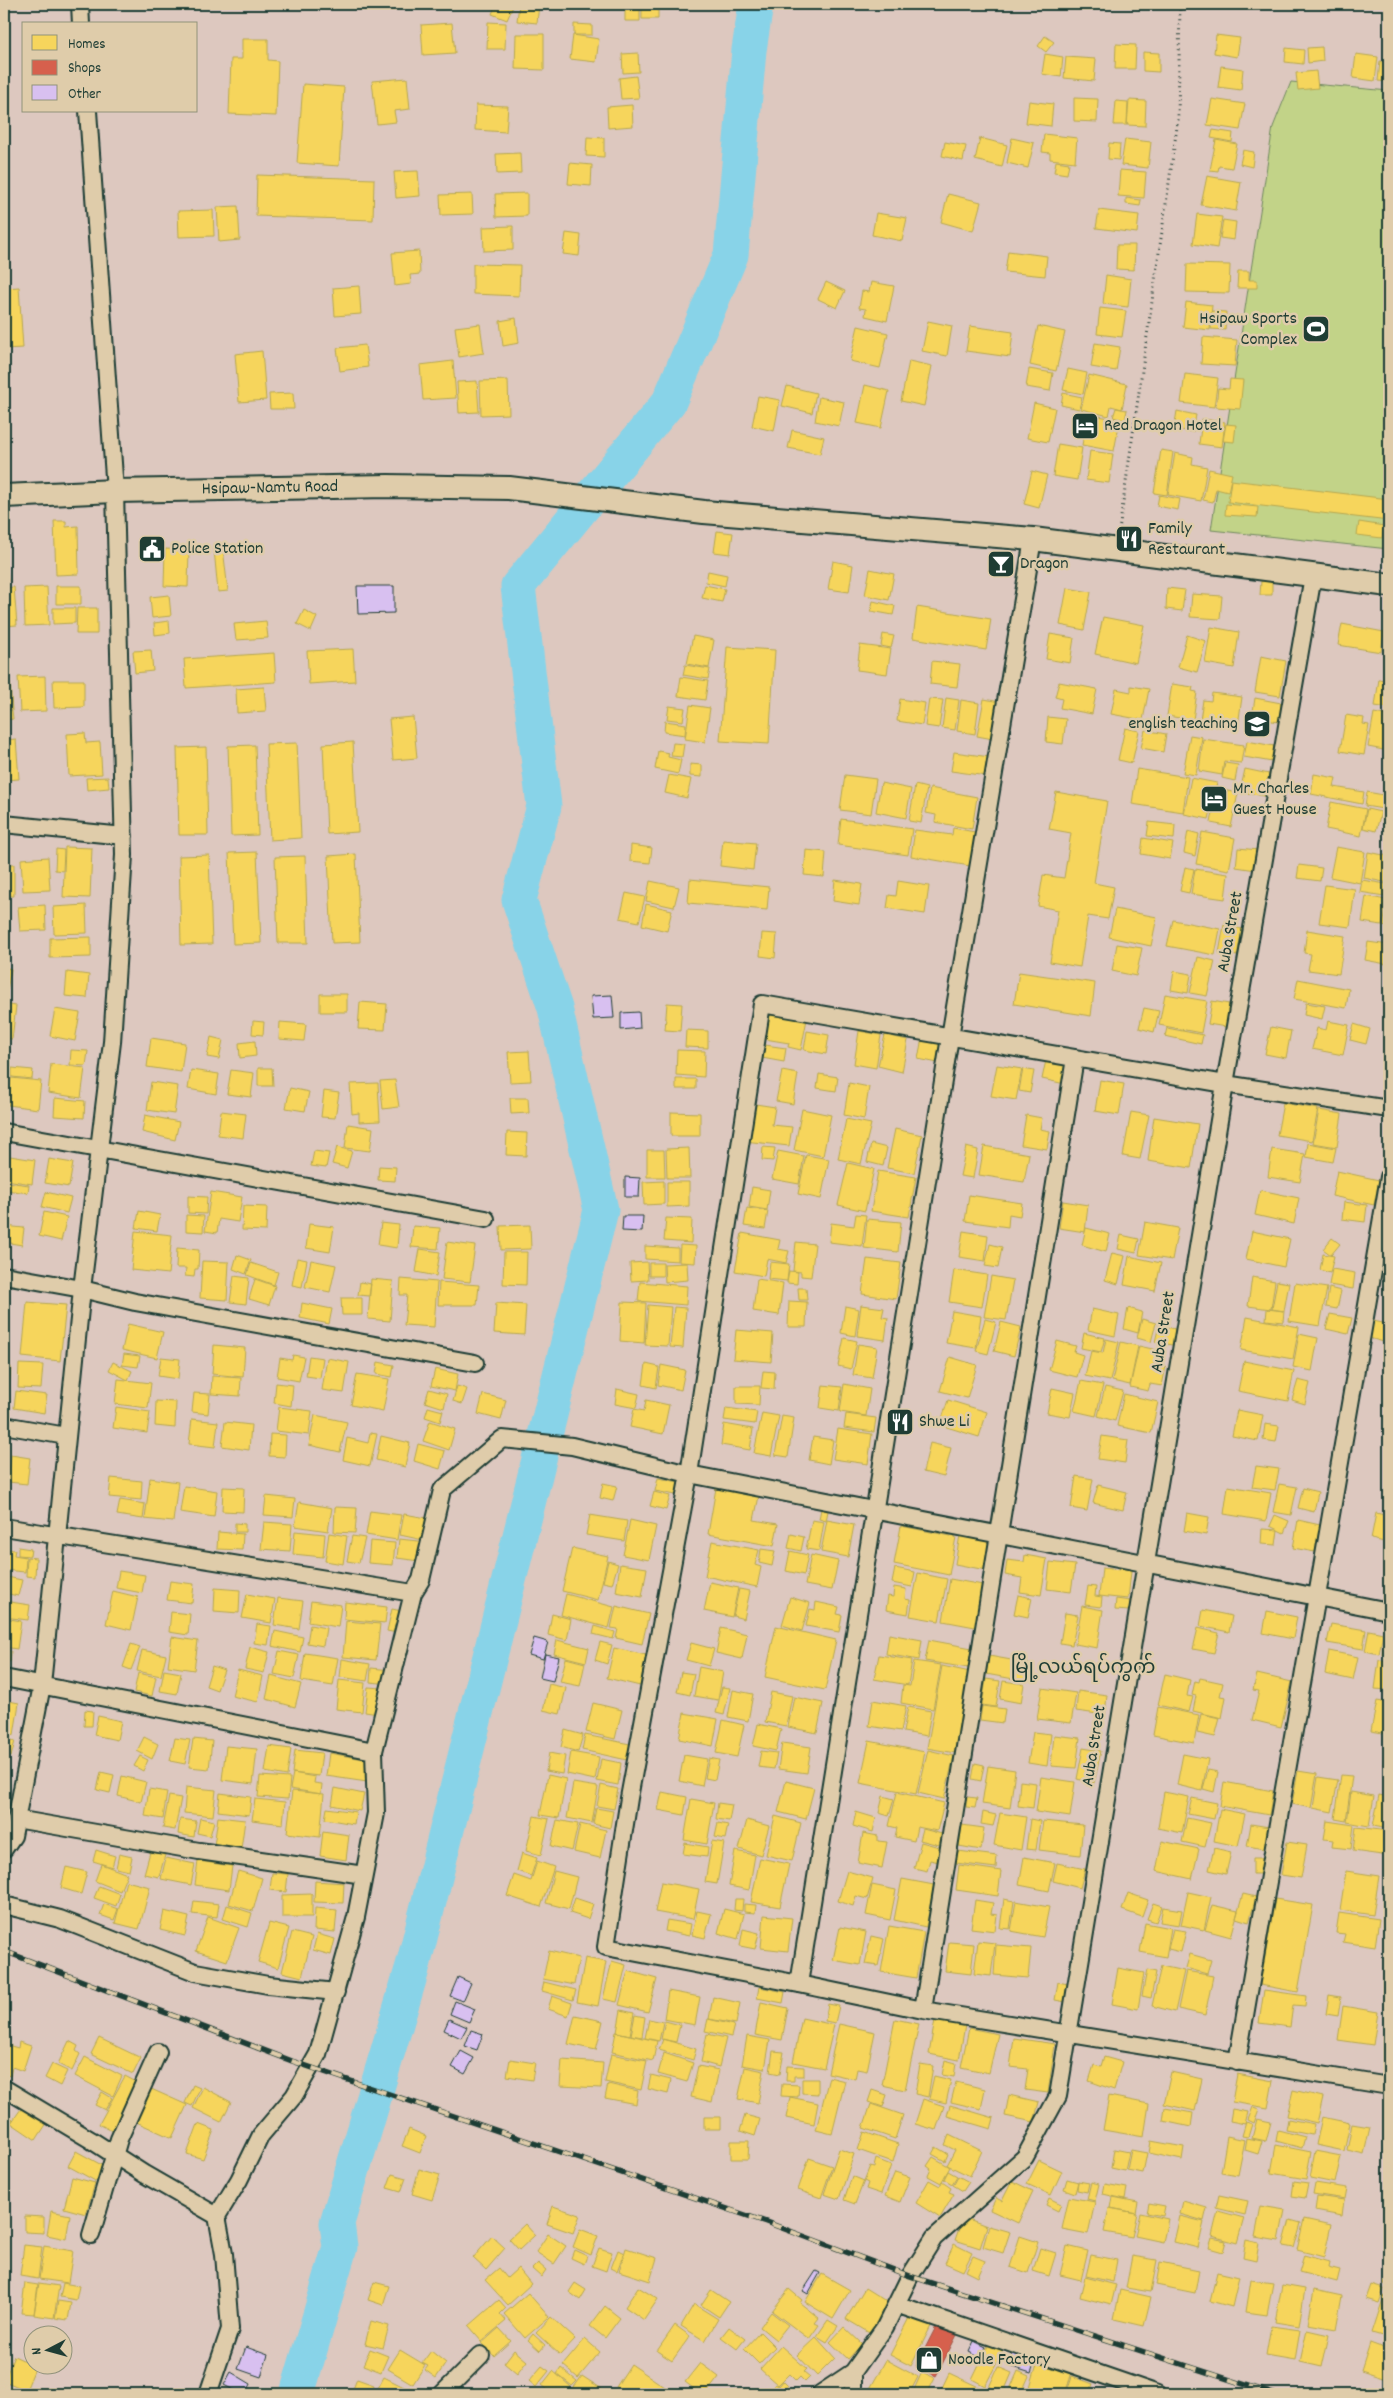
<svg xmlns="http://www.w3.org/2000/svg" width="1393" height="2398" font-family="Dekko,'Noto Sans Myanmar',sans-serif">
<rect width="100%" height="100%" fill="#ddc8bf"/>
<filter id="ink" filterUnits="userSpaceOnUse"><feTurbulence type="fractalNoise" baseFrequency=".02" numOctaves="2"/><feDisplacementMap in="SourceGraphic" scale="10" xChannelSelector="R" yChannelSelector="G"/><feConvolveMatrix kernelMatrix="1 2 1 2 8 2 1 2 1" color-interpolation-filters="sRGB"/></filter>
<g filter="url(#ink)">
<!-- green -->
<path fill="#c2d388" stroke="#70885e" d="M1291,82l98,9v458l-178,-19 62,-403z"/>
<!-- homes -->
<path fill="#f6d55c" stroke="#b6a750" d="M496,4h18l-7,16 -15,-6z
M519,4h20l-2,19 -20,-2z
M625,4h15v17h-15z
M642,6h16v13h-16z
M488,22l18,1 -1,26h-18z
M452,23l3,30 -32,2 -2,-30z
M574,24l18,1v10h-18z
M516,34h28v36l-29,-1z
M573,35l26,4 -3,23 -26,-3z
M1216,35l24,3 -3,19 -23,-4z
M1045,36l9,6 -8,10 -8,-6z
M242,39h26v21l10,1 -2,55 -47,-2 2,-55h11z
M1116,44l20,1 -1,24h-20z
M1322,47l1,14 -15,2 -1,-15z
M1286,48l18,2 -1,14 -18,-2z
M1143,52l16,1v19l-16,-1z
M638,53l1,19 -16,1 -1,-19z
M1045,54l18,3 -2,20 -19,-3z
M1356,54l22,3 -3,24 -22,-3z
M1066,57l30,2 -2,22 -30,-3z
M1380,61l9,1v20l-11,-1z
M1221,66l22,3 -2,21 -23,-3z
M1316,71l2,17 -20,2 -2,-17z
M636,76l3,22 -18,1 -2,-21z
M407,78l3,31 -16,2 2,11 -19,2 -5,-43z
M303,84l41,3 -5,79 -42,-3z
M1074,98l24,1 -1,23 -23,-1z
M1212,99l33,5 -5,26 -33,-5z
M1129,100l17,1 -1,25 -18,-1z
M1029,101l24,3 -2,22 -25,-3z
M1116,101l12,1 -1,23h-13z
M476,105l32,1 -2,26 -31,-2z
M632,105l1,21 -25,2 -1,-21z
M1213,130l20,3 -1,9 -21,-4z
M1044,134l33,4 -2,24 -25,-3v-6l-8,-1z
M587,137l17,1v19l-18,-1z
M980,138l27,7 -5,22 -27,-7z
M1012,138l22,5 -6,25 -21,-5z
M1125,139l26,3 -3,26 -27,-3z
M1216,140l21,4 -5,24 -13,-2 -1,5 -8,-1z
M945,142l21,4 -3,15 -21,-5z
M1109,143l11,1 -1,16 -11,-1z
M1243,150l11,2 -2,15 -12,-3z
M520,153l1,20 -24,1 -1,-20z
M1056,161l13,2 -2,11 -13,-2z
M570,163l22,2 -1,21 -23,-2z
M1120,170l26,2 -2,26 -26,-2z
M418,171l2,25 -24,2 -2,-26z
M257,175l117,4 -1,41 -117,-4z
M1207,176l34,6 -5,29 -35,-6z
M527,193v23l-31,1 -1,-23z
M472,194l1,20 -32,1 -1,-20z
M948,194l33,8 -8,29 -32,-9z
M1126,198l15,2 -1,6 -14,-2z
M238,206l2,34 -21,2 -2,-35z
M213,210l1,26 -35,1 -1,-26z
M1099,210l40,5 -2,18 -41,-5z
M876,213l31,5 -5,23 -30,-6z
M1197,214l25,3 -5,31 -24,-4z
M1223,220l13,2 -2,18 -14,-2z
M513,226v24l-29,1 -1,-24z
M566,233l15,2 -2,21 -16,-2z
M1117,245h18l-1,25 -18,-1z
M419,251l1,23 -10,1 1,9 -16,2 -3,-33z
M1008,251l39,5 -2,20 -40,-4z
M473,264l47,1 -1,31 -46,-2z
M1187,264l43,1 -1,28 -43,-1z
M1238,271h11v9h8v8h-20z
M1106,275l25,4 -3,28 -25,-3z
M826,282l19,9 -8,17 -19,-9z
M871,282l23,4 -7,35 -22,-5 1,-7 -7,-1 3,-17 7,1z
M359,286l2,28 -26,2 -2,-28z
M19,287l4,61 -19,1v-61z
M1186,302l26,3 -2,25 -27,-3z
M1100,308l26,3 -4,26 -25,-3z
M1212,311l14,1 -1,18 -14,-1z
M516,318l3,25 -16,3 -3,-25z
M928,321l24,5 -5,30 -25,-5z
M480,324l4,29 -25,4 -4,-30z
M858,326l30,7 -8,35 -30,-7z
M970,326l43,6 -3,25 -44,-6z
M1038,326l27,6 -9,39 -26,-6z
M1203,337l34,3 -2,26 -34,-2z
M1095,343l25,4 -4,24 -25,-4z
M365,345l3,22 -28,4 -3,-23z
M262,351l4,49 -27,2 -4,-48z
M453,361l3,37 -33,2 -3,-35z
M909,361l23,5 -8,40 -23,-5z
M1029,369l24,4 -3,18 -24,-4z
M1068,369l19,4 -4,21 -20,-4z
M1185,374l33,4 -4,29 -33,-4z
M1089,375l38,9 -5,25 -11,-3 -2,10 -28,-7z
M1230,379l13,1 -3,29 -24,-2 2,-19 11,1z
M508,380l1,34 -28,1 -1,-34z
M477,381l2,31 -20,1 -2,-31z
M865,385l24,6 -8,37 -24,-5z
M787,386l29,7 -4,20 -30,-7z
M293,393l1,16h-24l-1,-15z
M1063,393l19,4 -3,12 -18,-4z
M758,396l22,4 -6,31 -22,-5z
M819,397l25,5 -5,24 -24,-5z
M1034,403l21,5 -7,34 -21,-4z
M1116,408l11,2 -2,10 -12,-3z
M1177,411l19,4 -3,17 -19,-3z
M1075,412l11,2 -4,21 -11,-1z
M1088,414l32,6 -6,31 -32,-6z
M1202,419l23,3 -3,25 -23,-3z
M1226,424l10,1 -2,17 -11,-1z
M792,430l32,7 -4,17 -32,-6z
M1058,444l24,4 -5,32 -24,-4z
M1161,450l12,2 -6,43 -13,-2z
M1090,451l23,3 -4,29 -23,-3z
M1175,453l18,4 -1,7 15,3 -6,34 -33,-6z
M1209,469l23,5 -4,18 -12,-3 -3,13 -10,-2z
M1032,471l15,4 -8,33 -15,-4z
M1231,480l158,19v22l-161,-19z
M1159,495l21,4 -2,11 -21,-4z
M1226,504l32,3 -1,10 -32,-2z
M54,521h12v6l12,-1 1,48 -23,1z
M1359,522l25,4 -2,12 -25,-3z
M717,531l16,2 -3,21 -16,-2z
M223,548l5,43 -10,1 -4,-43z
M165,549l24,1 -1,37 -24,-1z
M4,552l4,30 -4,1z
M833,561l20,4 -4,27 -21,-3z
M870,569l24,5 -5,26 -24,-5z
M708,571l19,4 -2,11 -19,-4z
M1261,581l11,1v13h-12z
M705,585l20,4 -3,13 -20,-4z
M56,586h25v18h-25z
M14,587l3,38 -13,1v-38z
M47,587l2,38 -24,1 -1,-38z
M1067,588l24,4 -7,38 -24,-5z
M1167,588l18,2 -3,21 -16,-2z
M1192,594l30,2 -2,23 -30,-2z
M169,595l2,21 -19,2 -2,-21z
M873,601l22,5 -2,9 -22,-4z
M917,607l74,12 -5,31 -73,-12z
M53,608h22v15l-22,1z
M77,608h20v26h-21z
M304,610l13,7 -6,14 -14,-7z
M1103,617l41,8 -8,38 -41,-9z
M169,621l1,12 -15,2 -1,-12z
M266,621l2,17 -32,2 -2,-16z
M1342,624l42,8 -3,20 -43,-7z
M1211,627l28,5 -5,36 -29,-5z
M883,634l11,2 -3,12 -10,-2z
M1050,634l24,4 -4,25 -24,-4z
M1187,635l19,6 -9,31 -19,-5z
M693,636l21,4 -5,28 -22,-4z
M860,645l31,4 -4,25 -30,-4z
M727,647l48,3 -6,94 -49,-3z
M353,649l2,32 -46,3 -2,-33z
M151,650l2,21 -18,2 -2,-22z
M274,653l2,29 -90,6 -2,-29z
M1261,656l25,5 -6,35 -25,-4z
M932,661l28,3 -3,23 -27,-3z
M685,665l25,4 -2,10 -25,-4z
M1389,672v36l-14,-2 4,-27 9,2z
M45,676l1,35 -26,1 -2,-35z
M681,677l27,4 -3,19 -27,-4z
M53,680h31v27l-30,1z
M10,682l2,28h-8v-27z
M1059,682l38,7 -5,25 -32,-6 2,-9 -7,-2z
M1172,684l21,3 -1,4 5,1 -4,28 -26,-4z
M1131,686l18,3 -6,31 -32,-6 5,-25 15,3z
M264,687l2,24 -29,2 -1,-24z
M1212,693l30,4 -4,29 -38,-6 3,-20 8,1z
M946,698l13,2 -4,30 -13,-2z
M1255,698l26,5 -2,19 -27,-4z
M900,699l25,4 -3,22 -25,-4z
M929,699l14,1 -4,28 -14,-2z
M984,699l16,3 -7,37 -16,-3z
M961,700l18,3 -4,31 -18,-3z
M690,705l20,3 -5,34 -20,-3z
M669,706l16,2 -2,13 -16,-2z
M12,710l1,9 -9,1v-9z
M1374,713l15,3v35l-21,-4z
M1346,715l18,3 -1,6 6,1 -5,30 -24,-4z
M413,717l4,41 -24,2 -4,-41z
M1048,717l18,2 -3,25 -17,-2z
M665,721l21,3 -1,11 -21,-3z
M1125,728l14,3 -7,32 -14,-3z
M1145,730l21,4 -3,18 -22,-4z
M85,733l1,10 14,-1 2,32 -33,2 -2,-42z
M1190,735l12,2 -6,38 -13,-2z
M16,739l3,40 -15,1v-40z
M1203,739l41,6 -3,18 -17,-2 -2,14 -23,-4z
M1247,741l27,5 -2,16 -28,-5z
M353,742l5,90 -31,2 -4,-90z
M297,743l4,95 -31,2 -4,-96z
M673,743l11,1 -2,13 -11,-1z
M255,745l3,90 -27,1 -3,-90z
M206,747l2,88h-29l-2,-87z
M658,751l11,2 -1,4 13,3 -3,14 -23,-5z
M954,752l36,5 -3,19 -36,-5z
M1225,763l13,2 -3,16 -13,-3z
M690,764l12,1v12l-12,-1z
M1137,769l51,8 -5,35 -51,-8z
M1245,769l24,5 -4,22 -25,-4z
M1314,774l22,4 -2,9 30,5 -2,12 -51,-10z
M669,775l22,4 -4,19 -22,-5z
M845,775l31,4 -5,35 -31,-4z
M108,777l1,11 -22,2 -1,-12z
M1191,778l26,5 -8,36 -25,-5z
M881,783l30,6 -5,29 -30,-6z
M915,785l12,3 -6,35 -12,-2z
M930,788l47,9 -5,32 -37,-7 1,-7 -10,-2z
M1217,789l21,4 -7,34 -20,-4z
M1056,792l51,9 -13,82 20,4 -6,32 -20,-3 -8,51 -30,-5 8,-52 -20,-4 5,-31 21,3 7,-45 -22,-4z
M1367,792l22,4v14l-24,-4z
M1331,802l35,7 -5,27 -35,-7z
M1367,809l14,3 -5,19 -13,-3z
M841,819l71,10 -4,26 -70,-10z
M1149,822l26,3 -1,14 -27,-3z
M953,828l22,4 -5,34 -59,-10 4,-26 37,5z
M1188,831l11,3 -4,22 -11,-3z
M1202,832l33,6 -6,32 -33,-6z
M1143,838l30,5 -3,16 -29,-5z
M723,840l33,3 -3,27 -33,-4z
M631,845l21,3 -2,15 -20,-2z
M65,847l27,1 -2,50 -27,-1z
M1336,847l29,5 -5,31 -30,-6z
M1238,848l21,2 -3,20 -20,-3z
M56,849l8,1 -1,21 -8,-1z
M806,850l20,2 -2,25 -20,-2z
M257,852l4,91 -28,1 -4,-91z
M1368,852l21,4v27l-25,-5z
M356,854l4,88 -28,1 -4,-87z
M209,855l3,89 -31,1 -2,-89z
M305,856l3,87h-30l-3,-86z
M48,857l2,33 -27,1 -2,-32z
M4,864h10v32h-10z
M1299,865l23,3 -2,13 -23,-3z
M1185,867l9,2 -5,24 -9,-2z
M1195,869l33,5 -3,25 -34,-5z
M690,879l79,8 -2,23 -79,-7z
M835,880l27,4 -3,21 -26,-4z
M1362,880l24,4 -2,12 -24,-4z
M650,881l29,6 -5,20 -28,-6z
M898,881l31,5 -4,28 -38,-6 2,-13 7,1z
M1325,885l30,4 -5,38 -31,-4z
M626,893l19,4 -6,25 -19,-4z
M1366,896l20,4 -4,25 -20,-3z
M1388,900l1,1v27l-6,-2z
M646,904l26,6 -5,21 -25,-6z
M45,905l1,25 -26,1 -2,-24z
M86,905l1,28 -33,1 -1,-27z
M1115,909l42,8 -6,29 -42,-9z
M1173,920l47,9 -5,26 -48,-9z
M1224,925l18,4 -5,27 -18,-3z
M1307,930l38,6 -6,38 -31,-4 3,-16 -7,-1z
M762,933l15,1 -2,24 -15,-2z
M91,937v20l-41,1v-20z
M1368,942l21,3 -3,19 -21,-4z
M1117,944l25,4 -6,28 -24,-5z
M1198,957l17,4 -8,35 -17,-3z
M4,967l7,2 -4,21h-3z
M1174,971l17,3 -3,19 -17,-3z
M67,972l22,3 -2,23 -22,-2z
M1019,972l76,11 -4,33 -77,-12z
M1298,979l51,10 -3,19 -52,-9z
M320,994h27v18h-27z
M1165,994l42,7 -6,32 -42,-8z
M1212,1001l17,3 -3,23 -18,-3z
M360,1002l27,2 -2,26 -27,-1z
M667,1003l15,1 -2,27 -15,-1z
M1306,1003l19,3 -3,13 -18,-4z
M4,1004l12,2 -4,33 -8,-1z
M1144,1008l15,3 -5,21 -15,-4z
M55,1009l25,4 -5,28 -25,-5z
M770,1012l37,7 -6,31 -13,-3 1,-4 -24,-4z
M253,1021l11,1 -1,13 -11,-1z
M1328,1021l21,4 -6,30 -31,-6 5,-21 9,2z
M280,1022l26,2 -2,17 -25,-2z
M1354,1024l16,5 -4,15 -16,-4z
M1271,1027l20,4 -5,27 -21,-4z
M1167,1028l36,7 -2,9 -36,-8z
M686,1030l22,1v17l-23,-1z
M807,1031l22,4 -3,19 -22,-4z
M859,1031l22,4 -5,33 -22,-4z
M885,1035l23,5 -6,32 -24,-6z
M211,1037l12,3 -4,19 -12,-2z
M151,1038l34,5 -4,29 -34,-5z
M922,1038l20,4 -4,21 -20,-4z
M255,1041l1,15 -16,2 -1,-15z
M765,1045l21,3 -2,14 -22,-4z
M71,1050l17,1 -2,15 -16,-1z
M677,1050l28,1 -1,26 -28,-2z
M529,1051l2,30 -21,1 -2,-30z
M1046,1060l23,5 -4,19 -23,-5z
M51,1064l34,4 -4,30 -33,-5z
M997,1065l25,4 -6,31 -25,-4z
M12,1068l21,2 -1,9 -20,-2z
M258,1068h14l1,18h-15z
M1023,1069l11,2 -4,22 -11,-2z
M191,1070l28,4 -3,20 -28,-5z
M231,1070l23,3 -3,24 -24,-3z
M782,1071l16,3 -5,30 -17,-3z
M819,1074l19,3 -2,14 -19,-3z
M11,1078l30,3 -3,28 -30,-4z
M676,1079h20v10h-20z
M395,1080l4,27 -16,2 -3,-28z
M1100,1080l24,4 -5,31 -24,-4z
M151,1082l27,4 -4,28 -27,-4z
M378,1083l2,38 -21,1v-9l-7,1 -2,-30z
M849,1083l20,4 -5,32 -20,-4z
M290,1088l19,4 -4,19 -19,-3z
M324,1091l15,2 -4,25 -14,-1z
M4,1094h4l-1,11 -3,-1z
M55,1098l30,3 -1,17 -30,-2z
M510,1098h18l1,15 -18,1z
M749,1103l26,4 -3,18 20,2 -3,19 -45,-5z
M1283,1103l35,6 -6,32 -35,-6z
M802,1109l29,6 -8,41 -29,-6z
M1319,1110l23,4 -5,33 -24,-4z
M221,1111l25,3 -3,24 -25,-3z
M671,1112l29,1v23h-29z
M1131,1112l18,3 -9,44 -17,-3z
M145,1115l34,7 -4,18 -33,-8z
M1026,1115l16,3 -2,11 10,2 -3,18 -26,-4z
M1154,1117l44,7 -7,44 -43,-7z
M846,1119l25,5 -10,40 -23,-5z
M348,1124l25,4 -3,23 -25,-3z
M895,1129l27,6 -8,38 -27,-5z
M507,1132l20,1 -1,23 -20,-1z
M1308,1143l28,5 -3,14 -27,-5z
M871,1144l16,4 -4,18 -16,-4z
M984,1146l45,8 -5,28 -45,-7z
M337,1147l15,4 -5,17 -15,-4z
M763,1147l12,1 -2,13 -11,-1z
M966,1147l12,3 -5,28 -13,-2z
M689,1148l1,30h-23l-1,-29z
M1272,1149l33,5 -5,28 -32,-5z
M647,1150h17l1,27h-18z
M314,1151l15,2 -3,15 -15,-2z
M778,1151l26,5 -5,28 -27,-5z
M806,1155l23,4 -8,40 -23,-5z
M10,1156l25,4 -3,24 -26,-4z
M49,1159l24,4 -4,24 -24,-4z
M848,1163l26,6 -9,42 -27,-6z
M379,1166l17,1 -1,14 -17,-1z
M878,1171l38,6 -7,40 -38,-6z
M1337,1171l42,9 -5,25 -42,-9z
M664,1181v23l-20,1 -1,-23z
M7,1182l22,3 -1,8 -22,-3z
M667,1182h22v24l-22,1z
M752,1187l18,3 -3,20 -18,-3z
M1260,1190l39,8 -5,26 -39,-9z
M46,1192l25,6 -4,15 -25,-6z
M211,1192l31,5 -4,25 -19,-3 -2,14 -12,-2z
M969,1195l53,8 -2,13 -11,-2 -1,13 -43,-6z
M188,1196l19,1 -1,17 -18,-1z
M1063,1201l25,4 -3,27 -26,-4z
M1344,1202l23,3 -2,17 -23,-3z
M243,1206l24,1 -1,24 -24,-1z
M747,1208l21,3 -3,18 -21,-3z
M139,1211l21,4 -3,16 -21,-3z
M44,1212l23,5 -6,24 -22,-5z
M856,1214l10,1 -4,31 -33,-4 2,-19 23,3z
M186,1215l18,1 -1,16 -17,-1z
M666,1218l26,1 -1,24 -27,-2z
M867,1219l34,3 -3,30 -34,-4z
M1145,1222l33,6 -6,32 -33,-5z
M381,1223l18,2 -2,23 -19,-3z
M309,1224l25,3 -4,25 -24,-4z
M530,1225l1,24 -30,1 -1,-24z
M4,1226l20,2 -2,17 -18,-3z
M413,1226l27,2 -2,21 -27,-2z
M1086,1228l24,6 -4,18 -24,-7z
M135,1231l37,4 -4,39 -37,-4z
M963,1231l25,4 -3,26 -26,-4z
M1252,1231l38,8 -6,28 -38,-8z
M742,1233l38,7 -2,9 11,2 -3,12 -19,-4 -3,17 -29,-5z
M1121,1235l18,4 -3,14 -18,-4z
M1332,1238l8,6 -9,11 -8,-6z
M447,1242l28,4 -5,36 -28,-3z
M796,1242l19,2 -4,33 -10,-1v-4l-8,-1z
M1387,1243h2v10h-3z
M990,1244l12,3 -4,21 -13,-2z
M680,1245l16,1 -1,17 -16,-1z
M645,1246l33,2v13l-33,-2z
M177,1248l22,2 -1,19h-3l-1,8 -9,-1 1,-8h-10z
M420,1249l20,3 -4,24 -20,-4z
M504,1252h23l-1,33 -23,-1z
M1112,1253l13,3 -7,28 -13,-4z
M1323,1254l11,2 -4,17 -10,-3z
M237,1255l14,5 -5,14 -13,-5z
M1129,1256l32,7 -6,28 -31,-6z
M297,1258l10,2 -5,27 -10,-2z
M867,1259l34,4 -5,36 -34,-5z
M311,1260l25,5 -6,27 -25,-5z
M202,1261l27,1 -2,38 -27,-2z
M647,1262l1,18 -17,1 -1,-18z
M770,1262l19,2 -2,17 -19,-2z
M251,1263l27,9 -4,13 -27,-10z
M649,1263h14v13h-14z
M687,1263l1,17 -23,2 -1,-18z
M1332,1269l23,4 -2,16 -24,-4z
M954,1270l33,5 -5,32 -33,-5z
M789,1271l9,1 -1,12 -10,-1z
M234,1276l15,2 -3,26 -16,-2z
M991,1276l22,4 -7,40 -22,-3z
M1252,1277l23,4 -4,28 -23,-3z
M255,1279l20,7 -6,19 -20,-6z
M371,1279l22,2 -3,40 -22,-2z
M401,1279l36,3 -3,45 -30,-2 3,-30h-7z
M757,1279l26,4 -4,32 -26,-4z
M1277,1281l12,2 -5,28 -12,-2z
M360,1282l11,2 -2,12 -11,-1z
M439,1282l40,3 -2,20h-39z
M640,1282l47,4 -1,19 -48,-4z
M1295,1283l32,5 -7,38 -31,-5z
M798,1288h8l1,12h-8z
M1329,1288l12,3 -4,18 -11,-2z
M341,1298h21v17h-20z
M789,1301l18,1 -1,25h-18z
M27,1302l39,3 -6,56 -38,-4z
M622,1302l24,1 -2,40 -24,-2z
M302,1303l30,6 -3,15 -29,-6z
M496,1303l30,2 -2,30 -30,-2z
M648,1305l23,2 -3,39 -23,-1z
M861,1305l23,3 -2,9 6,1 -3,22 -28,-4z
M845,1306l14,3 -4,27 -14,-3z
M674,1307l12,1 -3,40 -13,-1z
M1128,1308l14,4 -4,21 -14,-4z
M1092,1309l27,6 -4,21 -27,-6z
M1267,1309l17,2 -1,11 -17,-2z
M4,1311l5,1 -4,27h-1z
M952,1311l29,5 -5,32 -30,-5z
M1330,1314l22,4 -4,16 -22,-5z
M1247,1317l52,10 -6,32 -52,-9z
M985,1319l11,3 -8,32 -12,-3z
M1142,1319l14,4 -5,19 -14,-4z
M1373,1321l15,3 -4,18 -15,-4z
M1001,1322l20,5 -7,29 -20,-5z
M128,1324l35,8 -6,26 -35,-8z
M1159,1325l16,4 -3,16 -17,-3z
M736,1330l37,3 -2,29 -38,-3z
M1084,1333l21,5 -4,14 -20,-4z
M1299,1334l19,4 -6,33 -19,-4z
M844,1338l13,3 -6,28 -13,-3z
M1106,1339l13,3 -9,39 -25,-5 6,-25 12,2z
M1057,1341l19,5 -2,6 9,3 -6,22 -28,-7z
M1121,1342l17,4 -8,39 -18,-4z
M858,1344l19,3 -5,31 -19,-3z
M214,1345l31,3 -2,29 -31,-3z
M1139,1346l18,4 -3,14 12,2 -4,20 -12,-2 -2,7 -18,-4z
M124,1354l16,2 -2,11 -16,-2z
M293,1355l11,2 -5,24 -22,-4 3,-19 12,2z
M309,1356l14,2 -3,20 -14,-2z
M161,1357l19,2 -2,20 -20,-3z
M950,1357l27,8 -10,33 -27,-7z
M327,1358l22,4 -5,31 -22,-3z
M1244,1361l50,10 -6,30 -50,-10z
M113,1362l19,9 -4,9 -19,-10z
M378,1362l16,3 -2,12 -16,-3z
M19,1364l24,1 -2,24 -23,-1z
M646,1364l13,3 -3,21 -13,-3z
M661,1365l24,5 -4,20 -23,-5z
M4,1366l7,1 -2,21h-5z
M435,1369l23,5 -3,17 -24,-5z
M763,1371l12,1 -1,17 -13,-1z
M357,1374l32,5 -6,32 -32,-6z
M212,1376l29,2 -1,18 -29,-2z
M118,1379l33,4 -3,25 -33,-4z
M1298,1380l12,3 -5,21 -13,-4z
M1081,1381l22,4 -7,31 -22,-5z
M276,1383l17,2 -2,21 -17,-3z
M844,1384l26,5 -4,27 -26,-4z
M823,1385l19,2 -3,24 -19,-3z
M457,1386l10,3 -5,15 -9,-3z
M736,1386h24l-1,19 -23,-1z
M1105,1387l18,4 -8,30 -17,-5z
M1052,1388l23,5 -5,24 -23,-4z
M429,1389l18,5 -3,14 -19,-6z
M617,1389l22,5 -3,14 -21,-4z
M16,1391l31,4 -3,18 -30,-5z
M194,1393l16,1 -2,20 -16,-2z
M483,1394l23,6 -5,20 -23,-6z
M1124,1394l34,8 -7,31 -34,-7z
M646,1400l23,5 -6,29 -33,-7 4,-18 10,2z
M948,1400l39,12 -8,25 -39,-12z
M156,1401l20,1 -1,26 -20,-2z
M116,1407l34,5 -3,21 -34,-5z
M279,1407l33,4 -3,24 -33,-4z
M428,1407l15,4 -3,11 -15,-5z
M726,1408l31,4 -2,12 -31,-4z
M1237,1410l26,5 -5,26 -26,-5z
M762,1413l17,3 -8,40 -17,-3z
M846,1414l30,4 -2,14 -30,-4z
M315,1415l32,7 -7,30 -31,-7z
M782,1416l12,2 -6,39 -13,-2z
M192,1419l26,3 -3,25 -26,-3z
M430,1421l25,8 -6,21 -26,-9z
M225,1422l26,3 -2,25 -27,-4z
M724,1424l29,5 -3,21 -29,-5z
M1265,1424l14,2 -3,16 -13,-2z
M838,1429l34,5 -4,30 -35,-5z
M370,1433l7,1 -7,32 -27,-6 4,-22 21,5z
M270,1434l16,1 -1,22 -16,-1z
M381,1436l29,7 -5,24 -29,-7z
M1102,1436l26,4 -3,23 -27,-4z
M813,1437l20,3 -4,24 -20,-4z
M930,1443l21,5 -7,29 -21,-5z
M418,1444l27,7 -5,18 -26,-8z
M4,1451h4l-2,15h-2z
M11,1455l19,3 -3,26 -19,-2z
M1256,1466l23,3 -4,21 -23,-3z
M1076,1476l17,3 -6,32 -16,-3z
M111,1478l31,3 -1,19 -32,-3z
M150,1478l28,4 -5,40 -28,-3z
M658,1478l21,4 -3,13 -21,-4z
M603,1483l14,3 -4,15 -13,-3z
M1279,1484l18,3 -6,28 -18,-3z
M1098,1485l29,7 -4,18 -30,-7z
M184,1486l33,5 -3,26 -34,-5z
M1228,1486l43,7 -5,28 -42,-7z
M223,1487l21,1 -1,24 -21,-1z
M716,1488l43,8 -5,24 24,4 -4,22 -66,-12z
M1303,1488l15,4 -4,20 -16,-4z
M654,1492l16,4 -4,14 -16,-4z
M266,1496l29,3 -2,18 -29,-2z
M120,1500l25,4 -2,15 -26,-4z
M299,1502l33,6 -4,23 -33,-5z
M335,1507l22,1 -2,25 -21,-1z
M821,1509l7,2 -2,10 -7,-2z
M370,1511l31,4 -4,25 -31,-5z
M1187,1513l22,4 -3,18 -22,-4z
M1376,1513l13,3v27l-18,-4z
M404,1514l23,4 -4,22 -23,-5z
M590,1515l37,6 -3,20 -38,-6z
M1275,1515l14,6 -5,12 -14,-7z
M630,1520l26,6 -7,34 -26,-5z
M812,1520l12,2 -5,29 -13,-2z
M827,1520l27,5 -6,32 -27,-5z
M1298,1520l22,5 -5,27 -22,-4z
M264,1522l28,2 -2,27 -29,-2z
M235,1523l10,1v8h-10z
M901,1526l55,11 -7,38 -55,-11z
M1262,1529l16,1 -2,15 -15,-1z
M295,1531l30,3 -2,23 -30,-3z
M218,1532l25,2 -1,16 -25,-1z
M329,1533l18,3 -4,28 -18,-3z
M791,1534l13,3 -3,14 -13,-3z
M960,1535l31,6 -5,29 -31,-6z
M352,1536l13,2 -6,25 -12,-2z
M399,1539l29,3 -2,20 -29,-4z
M370,1541l25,2 -2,22 -25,-2z
M712,1541l47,9 -4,15 6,2 -4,20 -52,-11z
M18,1547l13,2 -1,7 -12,-1z
M572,1548l36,8 -10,44 -36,-9z
M6,1549l9,1 -1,5 12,2 -1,15 -21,-2z
M761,1549l14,2 -3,15 -13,-3z
M790,1551l18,4 -4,20 -18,-4z
M811,1555l27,6 -6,29 -27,-5z
M1025,1555l22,4 -6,36 -21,-3 2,-14 -17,-3 2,-15 17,2z
M27,1557l9,1 -1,19 -9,-1z
M608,1561l10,3 -6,20 -9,-2z
M1050,1562l25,3 -4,27 -24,-3z
M1121,1562l11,1 -4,36 -29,-3 3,-28 18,2z
M620,1564l27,4 -5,29 -26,-5z
M895,1568l20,4 -3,15 -20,-4z
M119,1571l26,4 -3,18 -26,-5z
M918,1573l29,6 -8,42 -29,-5z
M7,1577l15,3 -4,16 -14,-3z
M950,1579l33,6 -8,42 -32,-6z
M170,1581l24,3 -2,19 -25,-3z
M710,1582l28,6 -6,29 -28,-6z
M1088,1586l8,1 -1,9 7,1 -1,10 -16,-2z
M894,1587l12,2 -1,10 5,1 -2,14 -22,-4 2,-14 5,1z
M215,1588l25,2 -1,23 -25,-2z
M739,1589l11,2 -6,28 -11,-3z
M113,1591l25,6 -7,33 -25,-6z
M247,1594l28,5 -4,24 -29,-5z
M566,1594l48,13 -5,21 -48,-13z
M1018,1595l14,3 -4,19 -14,-3z
M790,1597l20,6 -8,28 -20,-6z
M278,1598l25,3 -4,28 -25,-4z
M1116,1599l14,2 -1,10 -14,-1z
M4,1601l26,4 -2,15 -24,-3z
M311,1601l30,4 -3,22 -30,-5z
M345,1602l42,5 -2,16 -41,-4z
M816,1602l23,5 -2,7 5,1 -3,17 -33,-6 4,-17 5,1z
M616,1606l33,8 -7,30 -26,-6 2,-9 -7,-1z
M1082,1606l21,4 -6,38 -22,-4z
M392,1609l10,2 -5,22 -10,-2z
M1203,1610l29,6 -3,16 -29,-6z
M1267,1611l30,6 -4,22 -30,-6z
M1389,1611v44l-7,-1z
M171,1612l19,2 -2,21 -19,-3z
M1065,1613l13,2 -6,30 -12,-2z
M552,1614l19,5 -4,21 -19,-5z
M4,1618l17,3 -4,28 -13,-2z
M346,1621l34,3 -4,36 -33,-3z
M257,1624l14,2 -3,19 -14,-2z
M1331,1624l35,6 -3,19 -36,-6z
M310,1625l16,3 -3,18 -16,-3z
M595,1626l20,6 -2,7 -20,-5z
M776,1626l60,14 -11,50 -60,-13z
M721,1628l26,6 -5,25 -26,-6z
M1198,1628l21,5 -5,20 -21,-4z
M1369,1630l14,3 -4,21 -14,-3z
M275,1631l28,6 -3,15 -28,-6z
M889,1634l33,6 -3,20 -33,-6z
M172,1637l26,4 -4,29 -26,-4z
M557,1640l32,8 -3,14 -32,-8z
M929,1640l43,8 -4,20 -43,-7z
M600,1642l12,3 -5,19 -12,-4z
M691,1643l23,6 -5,17 -23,-6z
M131,1644l9,3 -9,23 -8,-3z
M250,1647l19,5 -5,21 -19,-4z
M614,1648l32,7 -6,31 -33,-8z
M4,1650l7,1 -1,11 -6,-1z
M142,1650l24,5 -5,21 -24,-5z
M279,1651l20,4 -5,23 -20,-4z
M1329,1651l29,6 -5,23 -28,-6z
M305,1653l33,5 -5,28 -32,-5z
M879,1655l33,5 -4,25 -34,-6z
M989,1656l39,7 -3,18 -39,-7z
M566,1658l19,5 -5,23 -20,-4z
M342,1659l28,5 -3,17 -27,-4z
M1379,1660l10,1 -1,29 -13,-1z
M914,1661l27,4 -8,44 -32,-6 2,-18 7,1z
M212,1666l12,4 -7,20 -11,-4z
M942,1666l28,6 -15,81 -28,-5z
M699,1667l24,5 -5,28 -24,-4z
M371,1668l20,2 -1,14 -20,-2z
M164,1670l17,3 -4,21 -17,-3z
M238,1670l25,6 -5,26 -26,-6z
M681,1672l13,2 -4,21 -13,-3z
M138,1673l18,4 -4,19 -18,-4z
M1165,1674l25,6 -3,16 6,1 -4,15 -31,-7z
M1257,1674l35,8 -11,45 -29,-7 7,-29 -6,-1z
M271,1676l30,8 -6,23 -29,-8z
M1200,1678l23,5 -3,13 6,1 -4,21 -29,-7 3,-15 -4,-1 3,-14 4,1z
M986,1679l14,2 -4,26 -14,-2z
M339,1680l26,3 -3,29 -26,-3z
M1003,1681l21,3 -3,19 -21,-4z
M549,1684l17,4 -6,26 -17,-4z
M368,1687l14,1 -4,26 -13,-2z
M722,1687l8,1 -6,27 -8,-2z
M1042,1688l34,5 -5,30 -34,-4z
M733,1690l20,4 -5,27 -20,-4z
M1078,1691l29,4 -2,20 -29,-4z
M771,1692l21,4 -6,30 -21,-4z
M794,1697l29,6 -6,30 -29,-6z
M4,1700l15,3 -5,32 -10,-2z
M873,1700l33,6 -5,25 -32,-5z
M1377,1701l12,2v31l-18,-3z
M593,1703l29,7 -7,29 -29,-7z
M982,1706l23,3 -2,14 -23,-3z
M908,1707l23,4 -4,25 -24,-4z
M1158,1707l41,8 -5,28 -41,-8z
M85,1710l8,1 -1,15h-8z
M684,1713l34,6 -5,27 -34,-7z
M1201,1714l19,4 -5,19 -18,-4z
M98,1716l23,5 -4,19 -23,-5z
M723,1720l21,5 -7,32 -21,-4z
M758,1724l23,5 -5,22 -23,-5z
M565,1730l18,5 -5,17 -17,-5z
M1033,1732l18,2 -4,32 -19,-3z
M585,1735l45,9 -3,16 -45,-10z
M1054,1735l26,3 -4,30 -25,-2z
M144,1737l14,7 -6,15 -15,-8z
M4,1738l11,3 -4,16 -7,-2z
M175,1738l15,2 -5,24 -15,-3z
M193,1739l19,2 -3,28 -20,-2z
M869,1741l56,11 -9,42 -56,-11z
M1387,1741l2,1v24l-6,-1z
M782,1743l29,4 -4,26 -29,-4z
M226,1746l31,3 -4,35 -31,-4z
M269,1746l22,3 -4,27 -22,-4z
M1083,1748l18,3 -7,32 -17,-4z
M295,1750l27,3 -3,23 -27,-3z
M928,1750l26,6 -10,43 -26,-6z
M761,1751l16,2 -3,16 -16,-2z
M571,1752l28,5 -4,23 -28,-6z
M329,1753l41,7 -3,22 -41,-6z
M549,1753l16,3 -3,18 -16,-3z
M1183,1754l25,5 -6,32 -25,-6z
M684,1755l23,4 -5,27 -23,-5z
M140,1756l8,4 -5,11 -9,-5z
M709,1758l10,2 -4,20 -10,-2z
M601,1759l20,4 -3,22 -21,-4z
M975,1763l9,2 -3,16 -9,-2z
M988,1766l27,4 -5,38 -28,-4z
M1208,1770l10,2 -4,20 -11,-3z
M1298,1771l19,3 -6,34 -19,-4z
M101,1772l13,3 -4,18 -13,-3z
M293,1773l22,4 -1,6 8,1 -1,10 -31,-5z
M548,1775l18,4 -7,39 -19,-3z
M1341,1775l11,1 -6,45 -11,-2z
M122,1776l24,6 -5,20 -23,-6z
M260,1776l30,2 -2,21 -30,-2z
M1041,1777l34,5 -5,35 -34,-5z
M1318,1777l20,3 -6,32 -19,-4z
M786,1781l28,7 -8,31 -28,-7z
M1020,1781l16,2 -3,25 -15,-2z
M1224,1782l49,9 -4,24 -49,-9z
M573,1783l25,4 -6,36 -25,-5z
M601,1785l17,4 -4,20 -17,-3z
M186,1787l30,3 -3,26 -29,-3z
M335,1788l29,6 -4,17 -28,-6z
M149,1789l18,3 -4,27 -18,-3z
M292,1791l32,3 -4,43 -33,-4z
M662,1792l25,5 -3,18 -26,-5z
M897,1792l47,11 -7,28 -20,-4 -3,14 -19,-4 2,-9 -8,-2z
M1164,1792l25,5 -7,36 -24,-5z
M1351,1792l23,4 -5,30 -22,-4z
M220,1793l31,4 -2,18 -31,-4z
M1379,1795l10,2v32l-16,-3z
M169,1796l12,2 -6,32 -12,-2z
M883,1796l11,3 -5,17 -10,-3z
M967,1797l10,1 -2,10 -9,-1z
M1192,1798l25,5 -3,16 -26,-5z
M255,1799l30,3 -2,22 -31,-4z
M691,1799l23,4 -7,41 -23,-4z
M718,1803l14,2 -3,16 -13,-2z
M327,1808l29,4 -2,12 -29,-5z
M596,1808l17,3 -3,17 -17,-4z
M1220,1809l25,5 -7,32 -24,-5z
M856,1812l20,6 -3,14 -20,-6z
M983,1812l13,3 -3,11 -12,-2z
M1000,1813l26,4 -5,33 -27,-5z
M534,1816l15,3 -8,36 -15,-4z
M775,1816l26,7 -9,38 -26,-6z
M218,1817l27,3 -4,29 -27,-3z
M200,1818l14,3 -4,15 -13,-3z
M1187,1818l24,5 -6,24 -23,-5z
M180,1819l16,2 -2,16 -16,-3z
M1030,1819l10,2 -4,29 -10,-1z
M557,1820l21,4 -6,27 -21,-5z
M747,1820l22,6 -8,29 -22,-6z
M1043,1821l40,4 -3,30 -41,-5z
M1327,1821l27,4 -3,24 -19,-2 1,-7 -9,-1z
M718,1823l10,2 -3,14 -10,-2z
M580,1824l26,6 -6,28 -26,-6z
M1251,1824l18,3 -4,22 -18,-3z
M962,1825l22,3 -3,22 -22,-4z
M1356,1827l33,4v25l-36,-5z
M923,1829l19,5 -3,11 -19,-5z
M323,1831l26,4 -3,25 -26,-4z
M863,1833l15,3v5l9,1 -5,26 -24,-5z
M712,1841l12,2 -7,41 -12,-2z
M1162,1841l37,8 -7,30 -36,-8z
M921,1842l22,6 -4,14 -9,-2 -3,11 -13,-3z
M1287,1842l20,3 -6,33 -20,-3z
M685,1843l23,4 -1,10 -24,-3z
M1214,1848l17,4 -5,22 -17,-4z
M96,1850l19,6 -3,11 -19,-6z
M735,1851l20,4 -6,35 -20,-4z
M958,1851l39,5 -1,12 -40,-5z
M150,1852l15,3 -6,22 -15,-3z
M522,1853l15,5 -6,18 -14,-5z
M119,1854l13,3 -3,14 -13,-3z
M1024,1857l31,6 -6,28 -30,-6z
M166,1858l29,6 -4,21 -30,-6z
M760,1858l29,6 -9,43 -29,-5z
M1253,1858h10v16h-10z
M198,1861l34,5 -3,24 -34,-5z
M537,1861l17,6 -13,40 -34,-11 7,-21 17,6z
M1057,1863l28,6 -5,19 -27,-7z
M101,1864l26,10 -7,17 -25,-10z
M959,1865l42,6 -3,25 -42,-6z
M66,1867l21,5 -6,22 -20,-6z
M238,1871l24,7 -9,33 -24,-7z
M554,1871l23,6 -8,32 -23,-6z
M847,1871l26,7 -6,21 -11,-3 -3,10 -15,-5z
M1346,1871l33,5 -6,39 -33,-5z
M272,1873l16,1 -2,18 -16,-2z
M902,1879l32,6 -8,42 -32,-7z
M126,1881l24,6 -11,42 -24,-6z
M315,1881l29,2 -1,20 -29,-1z
M661,1882l38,7 -6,30 -38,-7z
M872,1885l24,5 -6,30 -24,-5z
M99,1886l21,8 -4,12 -22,-8z
M1188,1892l23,5 -7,33 -23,-5z
M1128,1893l20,7 -6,17 -20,-7z
M312,1894v23h-30v-22z
M1243,1894l13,3 -7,25 -13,-4z
M575,1898l18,6 -5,15 -18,-6z
M735,1899h8l-1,12 -8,-1z
M1004,1899l10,2 -4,28 -10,-1z
M1275,1899l38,6 -15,87 -38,-7z
M975,1900l18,3 -2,11 6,1 -2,16 -24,-3z
M194,1901l25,3 -2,13 -25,-3z
M1016,1901l33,6 -6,30 -32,-6z
M1153,1903l9,3 -6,16 -9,-3z
M104,1904l14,5 -4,11 -14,-5z
M744,1904l12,1 -1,8 -11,-1z
M227,1905l25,8 -4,14 -25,-8z
M1212,1905l26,6 -7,26 -26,-7z
M1163,1907l19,3 -3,15 -19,-3z
M315,1908l22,2 -2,22 -21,-2z
M724,1909l20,5 -6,25 -20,-6z
M164,1911l25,6 -4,19 -25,-6z
M697,1911l14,3 -6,24 -13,-3z
M1339,1913l40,6 -4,28 -32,-5 2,-8 -9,-1z
M764,1915l28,3 -4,33 -27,-3z
M208,1917l31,11 -12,33 -31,-10z
M667,1920l24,4 -2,12 -24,-5z
M269,1923l20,5 -11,40 -20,-6z
M1145,1923l26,5 -5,29 -26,-5z
M889,1926l35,6 -8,46 -35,-6z
M840,1927l26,5 -6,33 -27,-5z
M743,1929l16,4 -4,16 -15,-3z
M1173,1929l13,2 -5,21 -13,-3z
M292,1932l20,5 -10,40 -20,-5z
M317,1934l18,5 -4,16 -18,-5z
M871,1936l13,3 -6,27 -13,-2z
M978,1941l17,2 -4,33 -17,-2z
M949,1942l25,2 -3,30 -26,-3z
M996,1945l35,3 -3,30 -34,-3z
M549,1951l30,7 -5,27 -31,-6z
M1190,1954l21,6 -4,14 -21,-6z
M585,1958l21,4 -8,44 -21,-4z
M612,1961l14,4 -9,37 -14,-3z
M1161,1966l23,5 -9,41 -23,-6z
M1118,1968l26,5 -6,36 -26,-5z
M1147,1970l9,2 -5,26 -9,-2z
M628,1971l29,8 -9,33 -29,-7z
M1186,1971l27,5 -8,39 -27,-6z
M544,1982l32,8 -3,10 -31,-9z
M1058,1982l10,2 -2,18 -11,-2z
M759,1987l26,5 -2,11 -26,-5z
M1264,1990l42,6 -1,10 -12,-1 -3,22 -31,-4z
M668,1991l32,6 -5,28 -31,-6z
M1329,1995l12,2 -3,19 -12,-2z
M552,1996l20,7 -4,13 -20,-7z
M713,1997l27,6 -4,21 -27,-5z
M761,2002l27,6 -6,32 -27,-5z
M828,2004l11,2 -4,17 -10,-2z
M1343,2006l35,6 -5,33 -35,-5z
M621,2010l13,3 -4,22 -13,-3z
M575,2015l28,6 -7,29 -28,-6z
M635,2015l10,2 -3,20 -11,-2z
M802,2018l32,7 -10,43 -31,-6z
M649,2019l14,3 -4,19 -14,-3z
M708,2019l26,6 -3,12 -26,-6z
M895,2019l24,5 -14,66 -23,-5z
M935,2020l30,5 -6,35 -30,-6z
M665,2021l15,4 -4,17 -15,-3z
M839,2024l36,8 -8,39 -10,-2 -2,10 -27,-6z
M969,2028l29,6 -9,39 -28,-6z
M616,2032l41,9 -4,20 -41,-9z
M707,2034l19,4 -7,29 -18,-5z
M747,2036l23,4 -5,29 -23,-4z
M99,2038l42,20 -8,16 -42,-20z
M1014,2038l41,6 -7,49 -23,-3 3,-21 -18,-2z
M663,2039l33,10 -3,11 -34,-10z
M69,2041l9,5 -2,5 4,3 -8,17 -14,-7z
M19,2042l12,4 -8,25 -11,-4 -2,9 -6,-2v-30l14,4z
M773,2051l11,1 -4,22 -10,-2z
M664,2053l29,10 -6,19 -29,-8z
M611,2054l36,7 -6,29 -36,-8z
M85,2057l37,19 -9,20 -38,-20z
M1104,2057l18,5 -8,28 -25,-9 5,-16 7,2z
M510,2059l25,4 -3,17 -25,-4z
M562,2060l41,3 -2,25 -41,-2z
M945,2060l11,3 -2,14 -12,-2z
M52,2064l15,7 -7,15 -15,-8z
M920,2064l13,2 -5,31 -13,-3z
M698,2066l21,4 -7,32 -21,-5z
M787,2066l17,1v9h-10v5h-8z
M745,2067l19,4 -6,32 -20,-4z
M1171,2072l31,7 -7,32 -31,-7z
M1237,2074l36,7 -5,27 -36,-6z
M651,2075l20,5 -3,14 -20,-5z
M125,2076l15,8 -26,48 -15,-8z
M934,2076l17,4 -5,23 -17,-4z
M829,2077l16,4 -13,53 -16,-4z
M802,2079h16v15l-16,-1z
M956,2082l29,7 -4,20 -30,-7z
M608,2084l30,7 -2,13 -31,-6z
M782,2084l17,1 -1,12 -17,-1z
M193,2085l7,3 -8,18 -7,-3z
M203,2087l28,15 -10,20 -28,-14z
M149,2088l38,17 -15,33 -38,-17z
M872,2090l15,5 -4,12 -15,-5z
M1293,2090l30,7 -6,26 -30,-7z
M102,2092l10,6 -7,12 -10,-5z
M1009,2095l30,7 -5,20 -29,-6z
M1109,2096l40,8 -5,33 -41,-7z
M790,2097l28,6 -4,21 -28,-6z
M923,2099l21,7 -8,24 -21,-6z
M871,2104l32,11 -8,24 -32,-11z
M950,2105l44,13 -3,11 -44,-13z
M23,2106l24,17 -11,17 -25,-17z
M1253,2107l6,2 -5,14 -6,-3z
M1165,2108l28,5 -2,14 -28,-6z
M1232,2109l16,3 -3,12 -15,-3z
M4,2112l9,7 -9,12z
M745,2115l15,4 -5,17 -15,-5z
M704,2117h17v12h-17z
M1322,2117l28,6 -6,28 -28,-6z
M1257,2119l14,3 -5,19 -14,-3z
M1288,2119l26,5 -2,11 -26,-5z
M1246,2122l6,2 -4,13 -6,-1z
M198,2124l16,6 -11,29 -16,-5z
M1352,2124l18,3 -6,27 -17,-4z
M409,2129l17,7 -6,17 -18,-7z
M1278,2130l27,7 -3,11 -26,-7z
M864,2132l34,12 -5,18 -35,-12z
M949,2135l33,16 -12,25 -23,-11 8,-15 -10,-5z
M1227,2136l18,4 -7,35 -17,-3z
M1247,2138l15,3 -4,13 -13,-4z
M731,2141h18l-1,18h-17z
M1151,2141l33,6 -2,13 -33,-7z
M1276,2145l35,7 -5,27 -35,-6z
M936,2147l12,7 -3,7 -13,-7z
M839,2149l15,5 -15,45 -15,-5z
M1114,2149l15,3 -4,19 -14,-3z
M1131,2150l16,3 -4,20 -16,-3z
M76,2151l31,17 -8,15 -31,-17z
M1315,2151l26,5 -6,27 -25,-5z
M933,2157l17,10 -9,16 -13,-7 3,-7 -4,-3z
M809,2158l23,8 -11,32 -23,-8z
M876,2159l15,6 -10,29 -15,-5 2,-6 -4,-2 6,-15 4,1z
M1039,2160l23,11 -11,24 -24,-11z
M419,2169l21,6 -8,25 -20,-6z
M948,2171l9,5 -5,8 -8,-5z
M895,2172l15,5 -10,25 -15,-6z
M392,2174l14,4 -5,14 -14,-4z
M852,2176l12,5 -9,23 -11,-4z
M958,2176l11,6 -6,9 -10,-6z
M72,2177l23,6 -9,31 -22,-6z
M1067,2179l11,3 -3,11 -11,-4z
M929,2180l11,6 2,-4 9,6 -2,4 5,2 -14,24 -24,-15z
M1012,2181l21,10 -15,32 -28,-13 6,-12 6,3z
M1078,2181l11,2 -2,9 -10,-2z
M1294,2181l14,2 -3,15 -13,-2z
M1091,2182l8,2 -4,17 -8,-2z
M1315,2183l32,5 -2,11 -32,-5z
M1105,2184l22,4 -2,11 -22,-5z
M1219,2195l29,6 -3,14 -29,-7z
M1317,2196l27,4 -2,16 -27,-5z
M1069,2197l26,5 -7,32 -26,-5z
M1113,2197l25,5 -2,11 -25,-5z
M1049,2198l12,6 -3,7 -12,-6z
M1183,2201l24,7 -3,13 -24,-7z
M1149,2203l16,3 -2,10 -16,-3z
M553,2206l27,9 -7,18 -26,-9z
M1261,2206l24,4 -6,31 -24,-4z
M1109,2208l28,5 -5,24 -28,-5z
M51,2211l19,4 -4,24 -19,-4z
M1218,2211l26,7 -7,25 -25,-7z
M1140,2213l28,6 -5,23 -28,-6z
M25,2216l19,1v16l-19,-1z
M1180,2216l24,6 -6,26 -24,-6z
M963,2217l24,9 -7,22 -25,-8z
M1304,2219l27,6 -7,32 -27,-7z
M1290,2220l11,3 -7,25 -11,-2z
M525,2224l10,11 -16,15 -10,-11z
M989,2226l21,6 -7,21 -20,-6z
M580,2229l18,7 -7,19 -18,-8z
M548,2234l18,12 -12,18 -18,-12z
M492,2236l13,12 -19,22 -13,-12z
M1020,2236l18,6 -10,31 -18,-6z
M1212,2238l14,3 -3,11 -14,-4z
M1246,2240l13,3 -3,18 -13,-3z
M954,2244l18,9 -9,18 -18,-8z
M24,2245l18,2 -4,32 -18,-3z
M44,2246l29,5 -5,32 -29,-4z
M1067,2246l21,5 -7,29 -21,-5z
M599,2248l13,4 -6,19 -14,-5z
M626,2248l31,10 -7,23 -31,-10z
M1040,2248l16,5 -7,23 -16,-5z
M574,2250l13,6 -3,8 -13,-6z
M618,2250l6,3 -7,18 -6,-3z
M1091,2255l26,5 -4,22 -27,-6z
M1304,2255l25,7 -1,5 12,3 -3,12 -38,-10z
M973,2256l12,5 -7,16 -12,-6z
M1132,2256l25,4 -6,32 -25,-4z
M1160,2262l39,8 -4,23 -39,-8z
M538,2263l8,7 -5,7 -9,-8z
M1389,2265v20l-5,-1z
M499,2268l8,10 11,-10 13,16 -23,21 -23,-25z
M1217,2272l22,5 -7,30 -22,-6z
M822,2274l28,16 -17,29 -28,-17z
M1085,2277l31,8 -5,20 -31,-8z
M1251,2280l22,3 -6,32 -21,-3z
M374,2282l15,4 -6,19 -15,-5z
M25,2283l13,2 -4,29 -13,-1z
M39,2283l20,3 -5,32 -20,-3z
M63,2283l16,3 -3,14 -16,-3z
M575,2283l11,7 -6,10 -11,-8z
M1282,2285l23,4 -6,37 -24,-4z
M1371,2285l13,4 -5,14 -13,-4z
M638,2287l20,12 -14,21 -19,-13z
M865,2288l24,15 -18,31 -25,-15z
M789,2289l13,11 -2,3 19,15 -4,5 4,2 -10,14 -37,-28z
M711,2290l18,12 -10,15 -18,-12z
M1120,2290l31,7 -7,29 -30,-7z
M1314,2290l28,6 -6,33 -28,-5z
M528,2293l21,24 -24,21 -21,-24z
M1384,2296l5,2v40l-17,-5z
M499,2300l7,8 -6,6 6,7 -24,20 -13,-15z
M58,2301l13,2 -3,17 -13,-2z
M694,2304l24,15 -13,22 -24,-15z
M605,2306l15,12 -15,20 -15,-12z
M771,2312l17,13 -12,15 -16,-13z
M911,2314l21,10 -21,42 -21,-11z
M551,2317l24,22 -15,16 -24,-22z
M828,2320l10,6 -11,16 -10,-6z
M371,2321l18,5 -6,22 -18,-4z
M675,2325l15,11 -18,25 -15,-10z
M1271,2326l29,4 -5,30 -29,-5z
M729,2327l16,12 -8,10 -16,-12z
M844,2327l18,17 -14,15 -18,-17z
M499,2328l12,13 -17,15 -12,-13z
M1307,2330l22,5 -7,32 -22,-5z
M760,2332l15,15 -16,17 -15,-15z
M533,2334l12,11 -5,6 -12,-11z
M816,2337l19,21 -18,18 -20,-21z
M585,2339l15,13 -22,26 -15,-13z
M1370,2343l19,7v30l-28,-9z
M989,2344l14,7 -18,35 -13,-7z
M781,2346l26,23 -3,3 6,5 -5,5 -5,-5 -4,4 -7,-7 -11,11 -18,-16z
M370,2349l18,7 -7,16 -18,-7z
M400,2350l25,15 -12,19 -25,-15z
M514,2350l13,11 -10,13 -13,-11z
M431,2351l15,12 -10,15 -11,-8 3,-4 -6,-3z
M14,2356l22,10 -10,24 -22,-9z
M886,2360l32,17 -9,17h-42z
M1038,2361l34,11 -7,22h-11l-24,-7z
M700,2363l19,14 -13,17h-5l-16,-12z
M631,2364l34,23 -6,7h-31l-12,-7z
M542,2366l7,5 -13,16 -7,-6z
M998,2367l14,6 -9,21h-17z
M561,2368l16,13 -5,5 -15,-12z
M553,2371l18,16 -5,7h-13l-11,-9z
M1018,2371l11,5 -8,18h-13z
M922,2372l13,6 -8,16h-15z
M949,2373l34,16 -2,5h-42z
M582,2376l20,13 -4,5h-29z
M1072,2376l21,8 -4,10h-23z
M384,2377l28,14 -1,3h-31l-4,-2z
M357,2379l17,6 -3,9 -18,-5z
M783,2381l5,5 -6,8 -14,-1 7,-9 4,2z"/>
<!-- shops -->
<path fill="#d6604d" stroke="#9f5646" d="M939,2321l20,10 -23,45 -20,-10z"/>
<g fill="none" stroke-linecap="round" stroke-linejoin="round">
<!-- river -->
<path stroke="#88d3e8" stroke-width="35" d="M297,2394l43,-147 -3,-24 76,-257 188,-756 -46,-202 -36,-108 25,-94 -26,-220 151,-184 62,-147 18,-205 7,-46"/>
</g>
<!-- building -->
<path fill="#d8c0f0" stroke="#1f3d34" d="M357,586h37v27l-36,1z
M612,995l2,23 -21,1 -2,-23z
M639,1012l1,16 -19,2v-17z
M625,1177l15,1 -1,19h-14z
M623,1216h20l-1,16 -20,-1z
M534,1638l14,4 -5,17 -14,-4z
M545,1654l14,3 -6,24 -13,-3z
M458,1977l13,6 -8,18 -13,-5z
M455,2001l20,8 -6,13 -19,-8z
M449,2019l18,8 -6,11 -17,-8z
M471,2030l12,4 -6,16 -12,-4z
M461,2051l13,7 -9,16 -13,-7z
M816,2271l4,2 -12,21 -5,-3z
M974,2341l12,6 -5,11 -12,-6z
M246,2347l22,8 -7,22 -23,-8z
M1014,2350l22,7 -5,16 -22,-7z
M231,2372l20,12 -5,10h-5l-17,-9z"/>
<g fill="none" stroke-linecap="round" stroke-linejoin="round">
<!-- minor casing -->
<g stroke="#1f3d34" stroke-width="20">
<path id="minor" d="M80,4l1,20
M4,824l120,12
M1389,1109l-164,-25 -463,-80 -73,470 -60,324 -23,149 193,37 124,26 466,76
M4,1132l482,87
M4,1275l78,14 53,13 340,61
M4,1425l62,11
M4,1527l409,66
M4,1678l370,73
M16,1819l183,32 165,24
M4,1849l9,-13 29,-151 40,-396 30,-247 12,-187 -9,-364 -27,-380
M4,1905l56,14 135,53 73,13 68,7
M799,1984l151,-947 83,-498
M923,2010l152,-952
M1237,2062l152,-885
M4,2088l87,52 53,34 73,42 22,-36 22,-45 33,-39 24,-42 38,-137 20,-104 -2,-62 39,-158 8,-13 21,-90 60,-51 70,7 117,28 700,137
M91,2235l28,-96 39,-87
M896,2304l262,90
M208,2394l22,-65 -6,-75 -7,-38
M442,2394l39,-39
M820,2394l33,-22 32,-45 25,-51 24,-38 91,-81 33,-61 167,-1012 88,-508
M853,2394v-22"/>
</g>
<!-- secondary casing -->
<g stroke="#1f3d34" stroke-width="26">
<g id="secondary">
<path id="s1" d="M4,496l111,-5 273,-5 121,2 195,24 329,27 356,46"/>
</g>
</g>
<!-- path -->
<path stroke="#1f3d34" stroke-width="3" stroke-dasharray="1 4" stroke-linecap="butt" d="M1119,531l59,-411 2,-116"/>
<!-- minor -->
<use href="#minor" stroke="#dfccaa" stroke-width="16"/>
<!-- secondary -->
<use href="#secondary" stroke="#dfccaa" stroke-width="22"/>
<!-- rail casing -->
<g stroke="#1f3d34" stroke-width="5.5">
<path id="rail" d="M4,1951l288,110 474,161 144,54 364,118"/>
</g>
<!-- rail -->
<use href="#rail" stroke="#dfccaa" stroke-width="4" stroke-dasharray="11" stroke-linecap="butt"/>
</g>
</g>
<!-- icons -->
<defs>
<g id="stadium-square" transform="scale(1.4375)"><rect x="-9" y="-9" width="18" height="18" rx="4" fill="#1f3d34" stroke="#dfccaa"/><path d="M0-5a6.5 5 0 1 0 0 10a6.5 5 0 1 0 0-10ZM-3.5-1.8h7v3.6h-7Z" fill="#fff"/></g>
<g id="hotel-square" transform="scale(1.4375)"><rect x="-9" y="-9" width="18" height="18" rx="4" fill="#1f3d34" stroke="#dfccaa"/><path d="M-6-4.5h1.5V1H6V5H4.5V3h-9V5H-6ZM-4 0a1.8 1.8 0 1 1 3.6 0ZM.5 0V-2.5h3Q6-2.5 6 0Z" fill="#fff"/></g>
<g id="restaurant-square" transform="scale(1.4375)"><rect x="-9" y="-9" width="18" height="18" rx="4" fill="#1f3d34" stroke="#dfccaa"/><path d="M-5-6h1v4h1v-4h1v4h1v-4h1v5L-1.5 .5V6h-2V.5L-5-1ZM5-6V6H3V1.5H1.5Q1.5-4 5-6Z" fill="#fff"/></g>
<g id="civic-square" transform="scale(1.4375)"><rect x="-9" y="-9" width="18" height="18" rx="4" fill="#1f3d34" stroke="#dfccaa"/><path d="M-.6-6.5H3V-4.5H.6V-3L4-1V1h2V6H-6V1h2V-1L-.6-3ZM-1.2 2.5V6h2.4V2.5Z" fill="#fff"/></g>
<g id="bar-square" transform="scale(1.4375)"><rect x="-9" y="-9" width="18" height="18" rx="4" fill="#1f3d34" stroke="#dfccaa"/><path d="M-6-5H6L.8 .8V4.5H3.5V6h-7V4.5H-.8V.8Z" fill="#fff"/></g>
<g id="school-square" transform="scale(1.4375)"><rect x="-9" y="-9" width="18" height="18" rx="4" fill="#1f3d34" stroke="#dfccaa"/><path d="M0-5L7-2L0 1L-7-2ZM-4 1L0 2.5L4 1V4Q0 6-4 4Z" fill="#fff"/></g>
<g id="shop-square" transform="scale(1.4375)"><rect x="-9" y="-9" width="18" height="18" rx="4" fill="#1f3d34" stroke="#dfccaa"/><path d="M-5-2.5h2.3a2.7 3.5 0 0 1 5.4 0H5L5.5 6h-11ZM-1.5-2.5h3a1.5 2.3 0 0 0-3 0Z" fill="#fff"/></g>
</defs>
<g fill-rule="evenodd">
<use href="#stadium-square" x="1316" y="329"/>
<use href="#hotel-square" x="1085" y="426"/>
<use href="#restaurant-square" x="1129" y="539"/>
<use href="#civic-square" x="152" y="549"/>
<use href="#bar-square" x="1001" y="564"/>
<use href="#school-square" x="1257" y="724"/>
<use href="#hotel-square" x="1214" y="799"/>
<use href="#restaurant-square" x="900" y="1422"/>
<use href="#shop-square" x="929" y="2360"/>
</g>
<g text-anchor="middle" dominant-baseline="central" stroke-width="5" stroke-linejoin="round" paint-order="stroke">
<!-- poi labels -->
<g font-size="18" fill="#1f3d34" stroke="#dfccaa" text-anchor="start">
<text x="1297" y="319" text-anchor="end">Hsipaw Sports<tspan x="1297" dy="21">Complex</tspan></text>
<text x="1104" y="426">Red Dragon Hotel</text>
<text x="1148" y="529">Family<tspan x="1148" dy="21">Restaurant</tspan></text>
<text x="171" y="549">Police Station</text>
<text x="1020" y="564">Dragon</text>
<text x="1238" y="724" text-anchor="end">english teaching</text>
<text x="1233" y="789">Mr. Charles<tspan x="1233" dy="21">Guest House</tspan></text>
<text x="919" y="1422">Shwe Li</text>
<text x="948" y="2360">Noodle Factory</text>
</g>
<!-- street labels -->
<g font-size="18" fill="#1f3d34" stroke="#dfccaa">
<text stroke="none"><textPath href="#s1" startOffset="266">Hsipaw-Namtu Road</textPath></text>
<text transform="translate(1231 932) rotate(-80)">Auba Street</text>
<text transform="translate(1164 1332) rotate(-81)">Auba Street</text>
<text transform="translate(1095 1746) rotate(-81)">Auba Street</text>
</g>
<!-- quarter labels -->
<g font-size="20" fill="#1f3d34" stroke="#dfccaa">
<text x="1083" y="1669">မြို့လယ်ရပ်ကွက်</text>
</g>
</g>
<!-- margin -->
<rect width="1393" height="2398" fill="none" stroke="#dfccaa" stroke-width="20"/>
<rect x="10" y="10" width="1373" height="2378" fill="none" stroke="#1f3d34" stroke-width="2" filter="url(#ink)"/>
<!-- legend -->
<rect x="22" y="22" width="175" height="90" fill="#dfccaa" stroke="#92937b"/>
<rect x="32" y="35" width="25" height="15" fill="#f6d55c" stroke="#92937b"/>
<text x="68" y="48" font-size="15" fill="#1f3d34">Homes</text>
<rect x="32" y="60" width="25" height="15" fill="#d6604d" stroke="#92937b"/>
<text x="68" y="72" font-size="15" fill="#1f3d34">Shops</text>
<rect x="32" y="85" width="25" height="15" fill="#d8c0f0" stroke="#92937b"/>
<text x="68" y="98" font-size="15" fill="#1f3d34">Other</text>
<!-- north arrow -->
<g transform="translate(48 2350) rotate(264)"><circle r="24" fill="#dfccaa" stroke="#92937b"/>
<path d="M0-4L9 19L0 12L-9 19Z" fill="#1f3d34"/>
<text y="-8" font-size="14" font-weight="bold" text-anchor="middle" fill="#1f3d34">N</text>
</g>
</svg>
